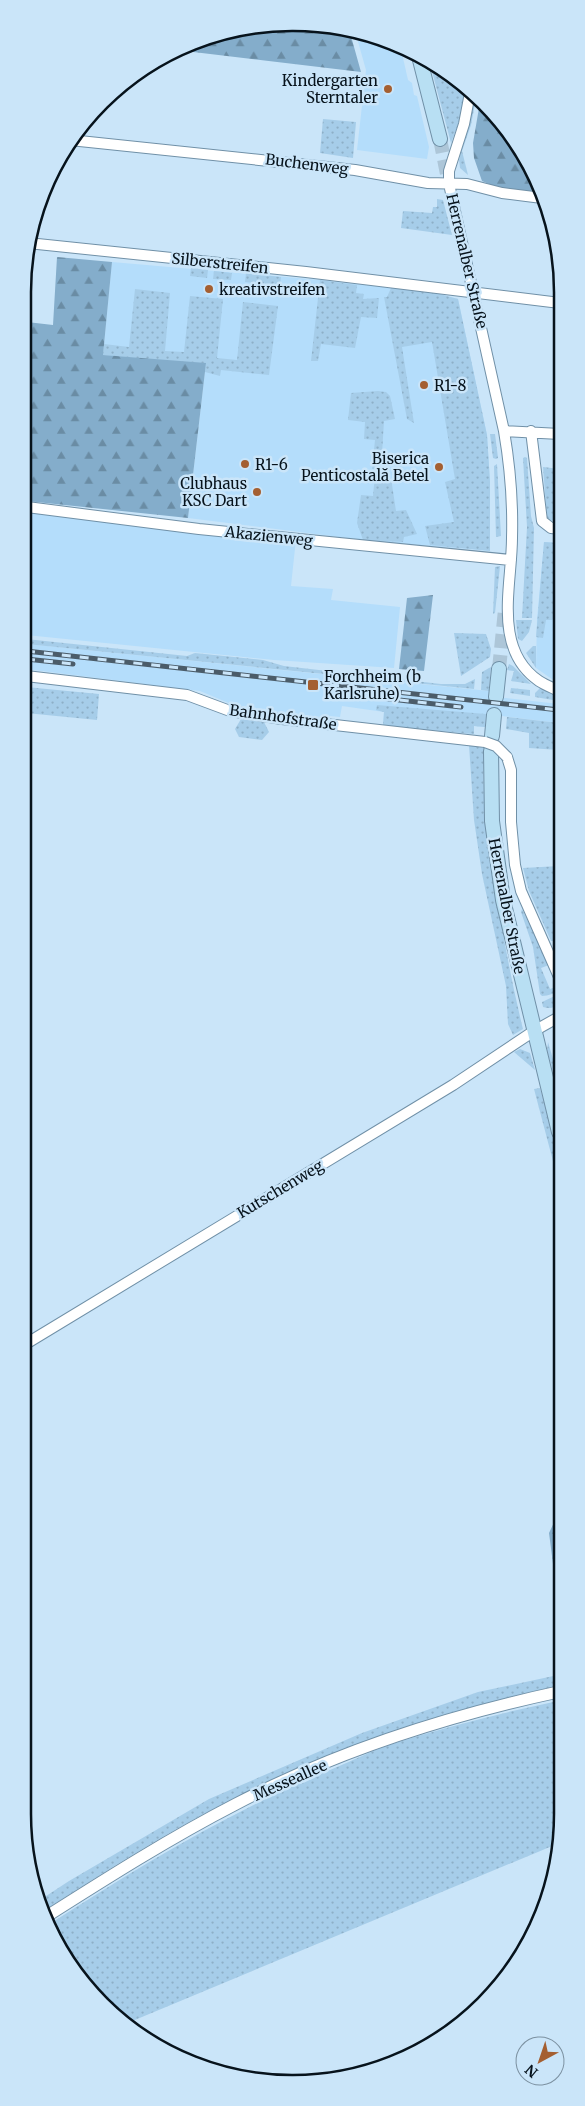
<svg xmlns="http://www.w3.org/2000/svg" width="585" height="2106" font-family="Merriweather,serif">
<defs>
<pattern id="grass-dots" width="8" height="8" patternUnits="userSpaceOnUse" patternTransform="scale(1.25)"><rect width="8" height="8" fill="#a6cde9"/><path d="M2 2h.1M6 6h.1" fill="none" stroke="#8dafc7" stroke-width="1.8" stroke-linecap="round"/></pattern>
<pattern id="forest-firs" width="22" height="20" patternUnits="userSpaceOnUse" patternTransform="scale(1.25)"><rect width="22" height="20" fill="#84adcb"/><path d="M5 1l3.5 6h-7zM16 11l3.5 6h-7z" fill="#6a8ca4"/></pattern>
</defs>
<rect width="100%" height="100%" fill="#cae5f9"/>
<!-- built -->
<path fill="#b4ddfb" d="M355,31l46,18 7,31 4,3 2,12 3,1 12,51 -2,12 -70,-9 9,-80z
M112,262l208,18 116,13 22,6 29,136 3,47v69l-127,-11 -175,-22 17,-146 -102,-17z
M27,512l269,27 -5,47 42,3 -2,11 69,7 -6,61 -120,-8 -248,-25z
M544,542l16,1 -1,141 -23,-16 1,-49z
M26,644l463,47v5l70,8v19l-73,-9 -1,13 -11,-1v8l-91,-8 1,-14 -42,-6 -2,11 -10,-1 -1,5 -16,-2 -82,-15 -31,-13 -174,-22z"/>
<!-- grass -->
<path fill="url(#grass-dots)" d="M429,60l36,30 -4,27 -10,26z
M474,97l2,2 -5,26 -9,26 6,24 -8,-7 -1,-8z
M323,119l33,3 -3,36 -33,-5z
M437,199l6,1 9,35 -51,-7 2,-17 29,2 1,-6h4z
M191,268l17,2 -1,8 -17,-2z
M214,271l18,2 -1,7 -18,-1z
M246,273l35,4 -1,9 -35,-4z
M320,280l37,5 -1,8 8,1 -1,5 16,-1 -2,20 -16,-1 -6,31 -34,-4 -3,17h-7z
M391,288l45,5 22,6 29,136 3,47v69l-60,-6 -5,-19 29,-4 -9,-40 10,-3 -23,-137 -30,5 12,76 -7,-4 -23,-122h3z
M135,289l35,4 -5,58 19,1 6,-56 33,3 -6,59 20,2 6,-58 35,4 -9,69 -48,-5 -1,6 -15,-4 1,-8 -103,-9 1,-11 25,3z
M378,391l8,1 4,4 5,23 -11,2 -3,49 -9,-1 3,-29 -11,-1 1,-17 -17,-2 3,-27z
M490,434h5l3,24 -2,1 -3,-1z
M525,457l2,1 4,58 3,12 -2,90h-10l5,-91 -4,-69z
M497,464l4,72 -5,1 -2,-71z
M543,467l17,2 -3,52 -10,-1z
M375,475l16,3 5,33 10,-1 11,24 -13,3 -1,5 -40,-2 -6,-17 4,-28 12,1z
M544,542l14,1v4h2v61l-4,9 -4,3h-6l-3,18 -7,-1z
M500,566l-5,47 -2,1 2,-47z
M516,620h16l-3,12 -7,9 -4,-2z
M454,633l32,1 5,15 -1,8 -29,19z
M26,639l161,17 8,-3 68,7 21,6 157,18h24l10,-5 -1,10 -448,-45z
M533,646h3v22l-10,-15z
M509,664l4,2 18,18 -20,-3 3,-10 -7,-1z
M491,667l-2,24 -8,-1 1,-18z
M26,687l73,7 -2,26 -71,-7z
M541,687l18,9v5l-24,-4v-4z
M511,688l19,2v6l-20,-3z
M377,705l109,9 -1,13 -11,-1v8l-91,-8 1,-14 -8,-2z
M507,717l52,6v27l-30,-2v-15l-23,-4z
M241,719l23,3 5,10 -7,8 -23,-3 -4,-8z
M469,745l15,3c-3,58 6,116 17,173 6,36 13,72 22,108l-10,6 -5,-11 -2,-38 -24,-112 -8,-54z
M559,866v75h-8l-22,-50 -6,-23z
M522,909l27,56 -8,3 9,21 8,-3 1,2c-2,5 -11,8 -17,8l-2,-2 -7,-47 -12,-35z
M559,994v9c-4,5 -9,6 -16,4l-1,-5z
M548,1042l10,34 -3,2 -8,-27z
M520,1049l10,4 5,17 -21,-18z
M540,1088l19,66v30l-25,-95z
M558,1675v11c-108,23 -212,57 -311,106 -71,34 -138,77 -205,120l-2,-12 29,-19 140,-82 153,-66 116,-41z
M558,1701l-1,143 -427,178 -40,-30 -42,-67c93,-60 186,-116 289,-158 17,-7 34,-16 52,-22 55,-18 112,-32 169,-44z"/>
<!-- forest -->
<path fill="url(#forest-firs)" d="M240,28h105l4,1 12,43 -176,-21z
M480,102c26,21 51,60 61,92l-38,-4 -21,-9 -8,-23 -1,-15z
M57,257l55,5 -9,93 103,8 -18,155 -161,-17v-179l26,3z
M433,595l-9,76 -25,-2 8,-71z
M558,1514v49l-5,1 -4,-31z"/>
<g fill="none" stroke-linecap="round" stroke-linejoin="round">
<!-- secondary-tunnel -->
<path stroke="#adc6d8" stroke-width="14" stroke-dasharray="14 7" stroke-linecap="butt" d="M440,139l9,45
M499,669l6,-59"/>
<!-- minor casing -->
<g stroke="#7090a7" stroke-width="12">
<path id="minor" d="M470,93l-6,31 -15,47v13l55,247c6,35 9,71 8,107 0,47 -20,111 27,143 6,4 14,7 20,10
M70,140l285,30 73,13 39,1 35,9 40,5
M28,243l278,29 254,31
M504,431l56,3
M531,431l11,90 9,7 9,1
M27,507l172,22 312,31
M26,676l161,19 43,16 52,8 203,23
M507,757l4,13v52l4,43 6,26 38,86
M24,1345l429,-260 81,-54 25,-14"/>
</g>
<!-- tertiary casing -->
<g stroke="#7090a7" stroke-width="13">
<path id="tertiary" d="M44,1918c63,-40 126,-80 192,-114 101,-53 211,-88 322,-112"/>
</g>
<!-- secondary casing -->
<g stroke="#7090a7" stroke-width="16">
<path id="secondary" d="M419,56l21,83
M496,697l3,-28
M492,736l2,-21
M491,751l1,70 11,79 56,232"/>
</g>
<!-- minor -->
<use href="#minor" stroke="#fff" stroke-width="10"/>
<!-- tertiary -->
<use href="#tertiary" stroke="#fff" stroke-width="11"/>
<!-- secondary -->
<use href="#secondary" stroke="#b8dff3" stroke-width="14"/>
<!-- rail casing -->
<g stroke="#4b5c69" stroke-width="5">
<path id="rail" d="M26,651l533,59
M26,659l47,5
M364,696l97,11"/>
</g>
<!-- rail -->
<use href="#rail" stroke="#cae5f9" stroke-width="3" stroke-dasharray="9" stroke-linecap="butt"/>
<!-- minor-bridge casing -->
<g stroke="#7090a7" stroke-width="12" stroke-linecap="butt">
<path id="minor-bridge" d="M485,742l11,4 11,11"/>
</g>
<!-- minor-bridge -->
<use href="#minor-bridge" stroke="#fff" stroke-width="10"/>
</g>
<!-- markers -->
<g fill="#a45f31" stroke="#cae5f9" stroke-width="2">
<circle cx="388" cy="89" r="5"/>
<circle cx="209" cy="289" r="5"/>
<circle cx="424" cy="385" r="5"/>
<circle cx="245" cy="464" r="5"/>
<circle cx="439" cy="467" r="5"/>
<circle cx="257" cy="492" r="5"/>
<rect x="307" y="679" width="12" height="12" rx="2.5"/>
</g>
<g text-anchor="middle" dominant-baseline="central" stroke-width="5" stroke-linejoin="round" paint-order="stroke">
<!-- poi labels -->
<g font-size="15" fill="#07131c" stroke="#cae5f9" text-anchor="start">
<text x="378" y="80" text-anchor="end">Kindergarten<tspan x="378" dy="17">Sterntaler</tspan></text>
<text x="219" y="289">kreativstreifen</text>
<text x="434" y="385">R1-8</text>
<text x="429" y="458" text-anchor="end">Biserica<tspan x="429" dy="17">Penticostală Betel</tspan></text>
<text x="255" y="464">R1-6</text>
<text x="247" y="483" text-anchor="end">Clubhaus<tspan x="247" dy="17">KSC Dart</tspan></text>
<text x="324" y="676">Forchheim (b<tspan x="324" dy="17">Karlsruhe)</tspan></text>
</g>
<!-- street labels -->
<g font-size="15" fill="#07131c" stroke="#cae5f9">
<text transform="translate(307 164) rotate(7)">Buchenweg</text>
<text transform="translate(467 261) rotate(77)">Herrenalber Straße</text>
<text transform="translate(220 263) rotate(6)">Silberstreifen</text>
<text transform="translate(269 536) rotate(6)">Akazienweg</text>
<text transform="translate(283 717) rotate(8)">Bahnhofstraße</text>
<text transform="translate(507 906) rotate(79)">Herrenalber Straße</text>
<text transform="translate(280 1189) rotate(-31)">Kutschenweg</text>
<text transform="translate(290 1780) rotate(-24)">Messeallee</text>
</g>
</g>
<!-- crop -->
<path d="M0 0H585V2106H0ZM292 31H293A261 261 0 0 1 554 292V1814A261 261 0 0 1 293 2075H292A261 261 0 0 1 31 1814V292A261 261 0 0 1 292 31Z" fill="#cae5f9" fill-rule="evenodd"/>
<path fill="none" stroke="#07131c" stroke-width="2.5" d="M292 31H293A261 261 0 0 1 554 292V1814A261 261 0 0 1 293 2075H292A261 261 0 0 1 31 1814V292A261 261 0 0 1 292 31Z"/>
<!-- north arrow -->
<g transform="translate(540 2061) rotate(220)"><circle r="24" fill="#cae5f9" stroke="#7c91a1"/>
<path d="M0-4L9 19L0 12L-9 19Z" fill="#a45f31"/>
<text y="-8" font-size="14" font-weight="bold" text-anchor="middle" fill="#07131c">N</text>
</g>
</svg>
